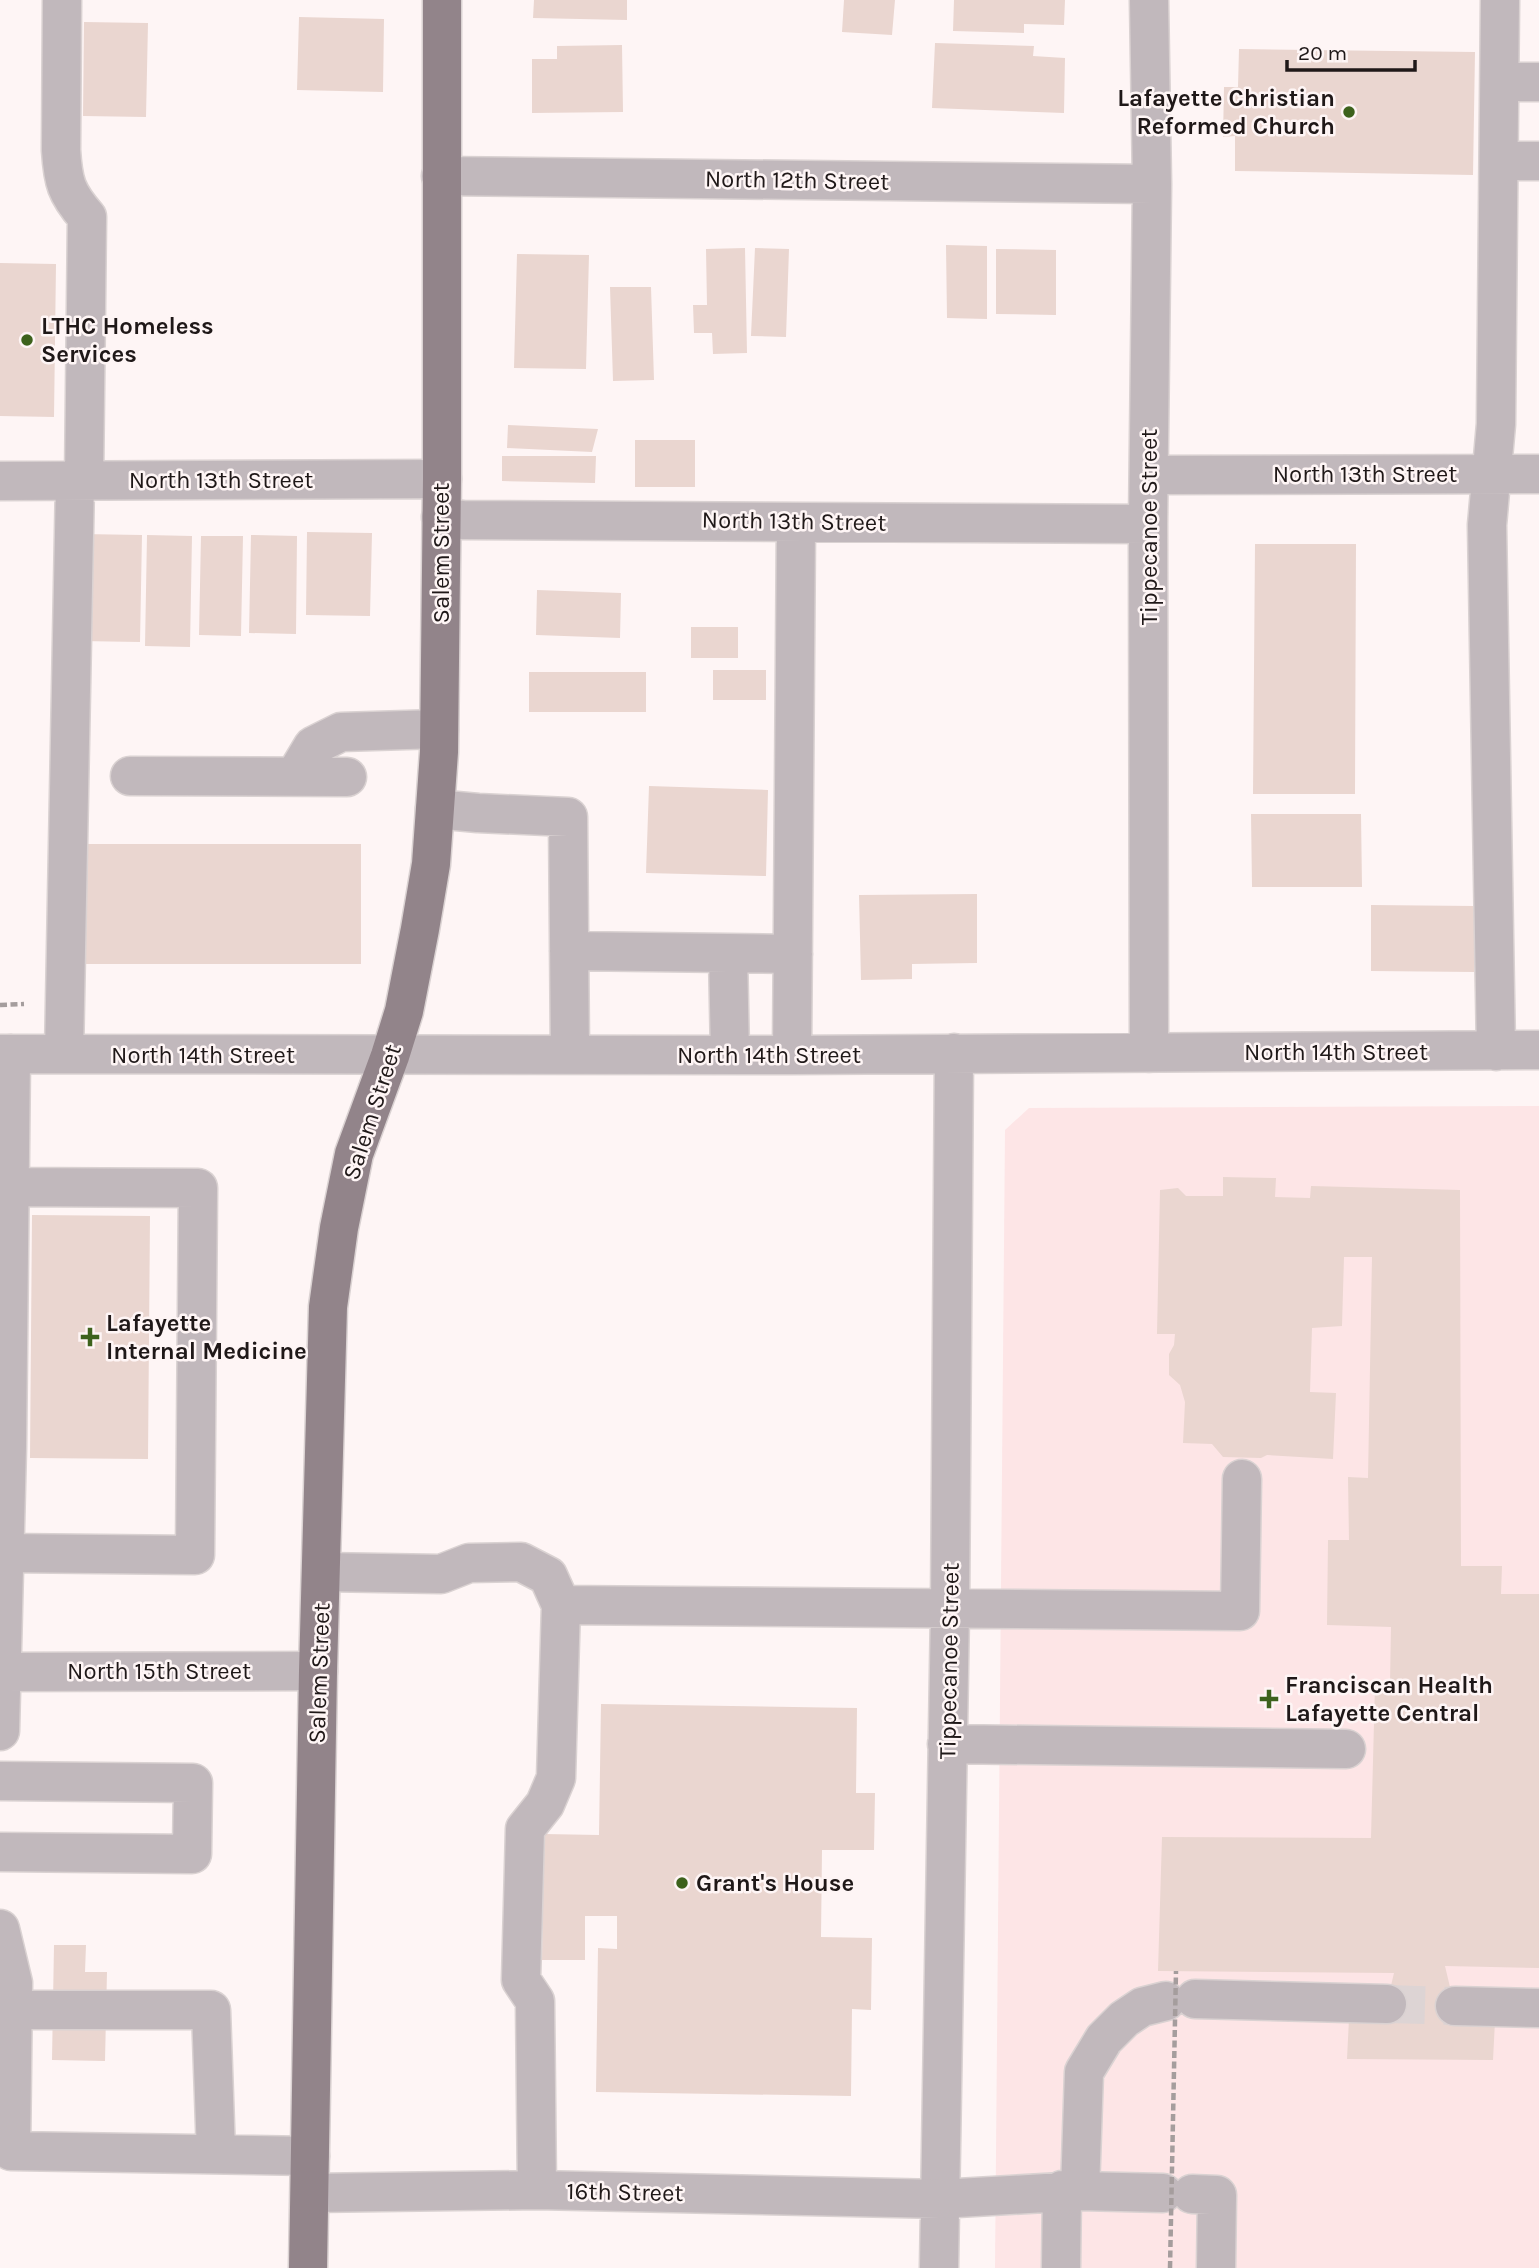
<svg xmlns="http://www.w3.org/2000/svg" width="1539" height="2268" font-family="Karla,sans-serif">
<rect width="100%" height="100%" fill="#fef5f5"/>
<!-- built -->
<path fill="#fde5e6" d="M1539,1106v1162h-544l10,-1138 24,-22z"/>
<!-- building -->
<path fill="#ead6d0" d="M534,0h93v20l-94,-2z
M844,0h51l-3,35 -50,-3z
M954,0h111l-1,25 -40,-1v9l-71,-2z
M299,17l85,2 -1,73 -86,-2z
M84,22l64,1 -2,94 -63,-1z
M935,43l99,3 -1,10 32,2 -1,55 -132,-5z
M622,45l1,67 -91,1v-54h25v-13z
M1239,49l236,3 -2,123 -238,-4v-35l-12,1 1,-50h14z
M946,245l41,1v73l-40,-1z
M745,248l2,105 -34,1 -1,-21h-18l-1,-28h14l-1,-56z
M755,248l34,1 -3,88 -35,-1z
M996,249l60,1v65l-60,-1z
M517,254l72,1 -3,114 -72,-1z
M0,263l56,1 -2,153 -54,-1z
M610,287h41l3,93 -41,1z
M508,425l90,4 -6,23 -85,-4z
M635,440h60v47h-60z
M502,456h94l-1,27 -93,-2z
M307,532l65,1 -2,83 -64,-1z
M82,534l60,1 -2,107 -60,-1z
M147,535l45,1 -2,111 -45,-1z
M251,535l46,1 -1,98 -47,-1z
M201,536h42l-2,100 -42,-1z
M1255,544h101l-1,250h-102z
M537,590l84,3 -1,45 -84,-3z
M691,627h47v31h-47z
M713,670h53v30h-53z
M529,672h117v40h-117z
M649,786l119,4 -2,86 -120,-3z
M1251,814h110l1,73h-110z
M83,844h278v120h-277z
M977,894v69l-65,1v15l-51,1 -2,-85z
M1371,905l103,1v66l-103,-1z
M1223,1177l53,1 -1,19 35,1 1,-12 149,4 1,376h41l-1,28h38v374l-94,-2 13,55h37l-2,39 -146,-1 2,-40h34l11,-46 -236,-2 4,-134 209,1 4,-154 15,-1 1,-56 -64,-2 1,-85h21l-1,-63 20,1 4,-221h-28l-2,69 -30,2 -2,64 26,1 -3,66 -66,-4 -6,3 -38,-1 -11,-13 -29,-1 2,-41 -5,-17 -11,-10v-21l5,-9 1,-11h-18l3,-144 18,-2 8,8h37z
M32,1215l118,1 -2,243 -118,-1z
M601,1704l256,4 -1,85h19l-1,57h-52l-1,87 51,1 -1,72 -19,-1 -1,87 -255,-4 2,-144 19,1v-33h-32v44h-43l2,-126 55,1z
M54,1945h32l-1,27h22l-2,89 -53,-1z"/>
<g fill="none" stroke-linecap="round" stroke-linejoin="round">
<!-- minor-tunnel -->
<path stroke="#ddd4d4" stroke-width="38" stroke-dasharray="38 19" stroke-linecap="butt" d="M1387,2004l68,2"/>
<!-- minor casing -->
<g stroke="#dad2d2" stroke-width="41">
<path id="minor" d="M62,0l-1,150c2,32 5,43 26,67l-3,264
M1149,0l3,184 -4,340 1,529
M1500,82h39
M1499,161h40
M441,176l711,8
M1149,475l390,-1
M0,481l442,-2
M441,517l22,3 685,4
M130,776l217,1
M295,776l18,-30 28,-14 98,-3
M435,809l43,4 90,4 2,238
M569,951l159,2 2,102
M728,953l65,1
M1496,1051l-9,-526 9,-101 4,-424
M0,1054l792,1 747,-5
M64,1054l11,-573
M792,1055l4,-533
M5,1553l190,2 3,-367 -188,-1
M322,1572l119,2 28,-11 52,-1 27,14 13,29 -5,173 -11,26 -20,25 -4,151 14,21 2,189
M561,1605l679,6 2,-132
M0,1672l318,-1
M0,1731l7,-285 4,-392
M947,1744l399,5
M0,1781l193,2 -1,71 -192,-2
M0,1929l13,54 -2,168 299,5
M1195,1999l192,5
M1455,2006l84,2
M12,2010h199l5,144
M1080,2191l83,2
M310,2193l227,-3 403,9 140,-8 4,-119 20,-33 20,-20 18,-12 24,-6
M1192,2194l25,1 -1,73
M939,2268l11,-658 4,-557
M1061,2268l1,-78"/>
</g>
<!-- major casing -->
<g stroke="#dad2d2" stroke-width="41">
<path id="major" d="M308,2268l10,-597 10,-364 11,-79 15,-74 36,-98 14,-45 16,-82 11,-65 8,-112 3,-273v-479"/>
</g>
<!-- path -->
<path stroke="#a59d9d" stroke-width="4.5" stroke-dasharray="7 3.5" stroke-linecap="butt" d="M0,1005l24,-1"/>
<!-- minor -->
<use href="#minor" stroke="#c1b8bc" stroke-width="38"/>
<!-- major -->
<use href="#major" stroke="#92848a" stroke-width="38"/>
<!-- path-bridge -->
<path stroke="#a59d9d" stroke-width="4.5" stroke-dasharray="7 3.5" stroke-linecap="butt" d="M1170,2268l6,-297"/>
</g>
<!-- markers -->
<g fill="#3d621c" stroke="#fef5f5" stroke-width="2.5">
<circle cx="1349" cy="112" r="7"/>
<circle cx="27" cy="340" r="7"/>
<path d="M86.5 1326.5h7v7h7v7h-7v7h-7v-7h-7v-7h7z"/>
<path d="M1265.5 1688.5h7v7h7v7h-7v7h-7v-7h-7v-7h7z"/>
<circle cx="682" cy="1883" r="7"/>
</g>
<g text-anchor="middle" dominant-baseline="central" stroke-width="5" stroke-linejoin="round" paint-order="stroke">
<!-- poi labels -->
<g font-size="24" font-weight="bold" fill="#1f1818" stroke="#fef5f5" text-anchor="start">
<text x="1335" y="98" text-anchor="end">Lafayette Christian<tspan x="1335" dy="28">Reformed Church</tspan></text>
<text x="41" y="326">LTHC Homeless<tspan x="41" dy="28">Services</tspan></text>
<text x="106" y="1323">Lafayette<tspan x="106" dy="28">Internal Medicine</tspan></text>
<text x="1285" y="1685">Franciscan Health<tspan x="1285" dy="28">Lafayette Central</tspan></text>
<text x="696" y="1883">Grant's House</text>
</g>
<!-- street labels -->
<g font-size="24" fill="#1f1818" stroke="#fef5f5">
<text transform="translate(797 180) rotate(1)">North 12th Street</text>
<text x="1365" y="474">North 13th Street</text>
<text x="221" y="480">North 13th Street</text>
<text transform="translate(794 521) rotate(1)">North 13th Street</text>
<text transform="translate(1149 527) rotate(-90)">Tippecanoe Street</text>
<text transform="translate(441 553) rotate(-90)">Salem Street</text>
<text x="1336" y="1052">North 14th Street</text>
<text x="203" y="1055">North 14th Street</text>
<text x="769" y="1055">North 14th Street</text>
<text transform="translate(372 1112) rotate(-72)">Salem Street</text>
<text transform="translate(949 1661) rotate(-89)">Tippecanoe Street</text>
<text x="159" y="1671">North 15th Street</text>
<text transform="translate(319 1673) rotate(-88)">Salem Street</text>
<text transform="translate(625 2192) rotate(1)">16th Street</text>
</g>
</g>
<!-- scale -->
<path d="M1287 60v10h128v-10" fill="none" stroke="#1f1818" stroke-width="3.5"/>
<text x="1298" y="60" font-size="21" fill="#1f1818" stroke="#fef5f5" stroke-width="5" paint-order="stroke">20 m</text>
</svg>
